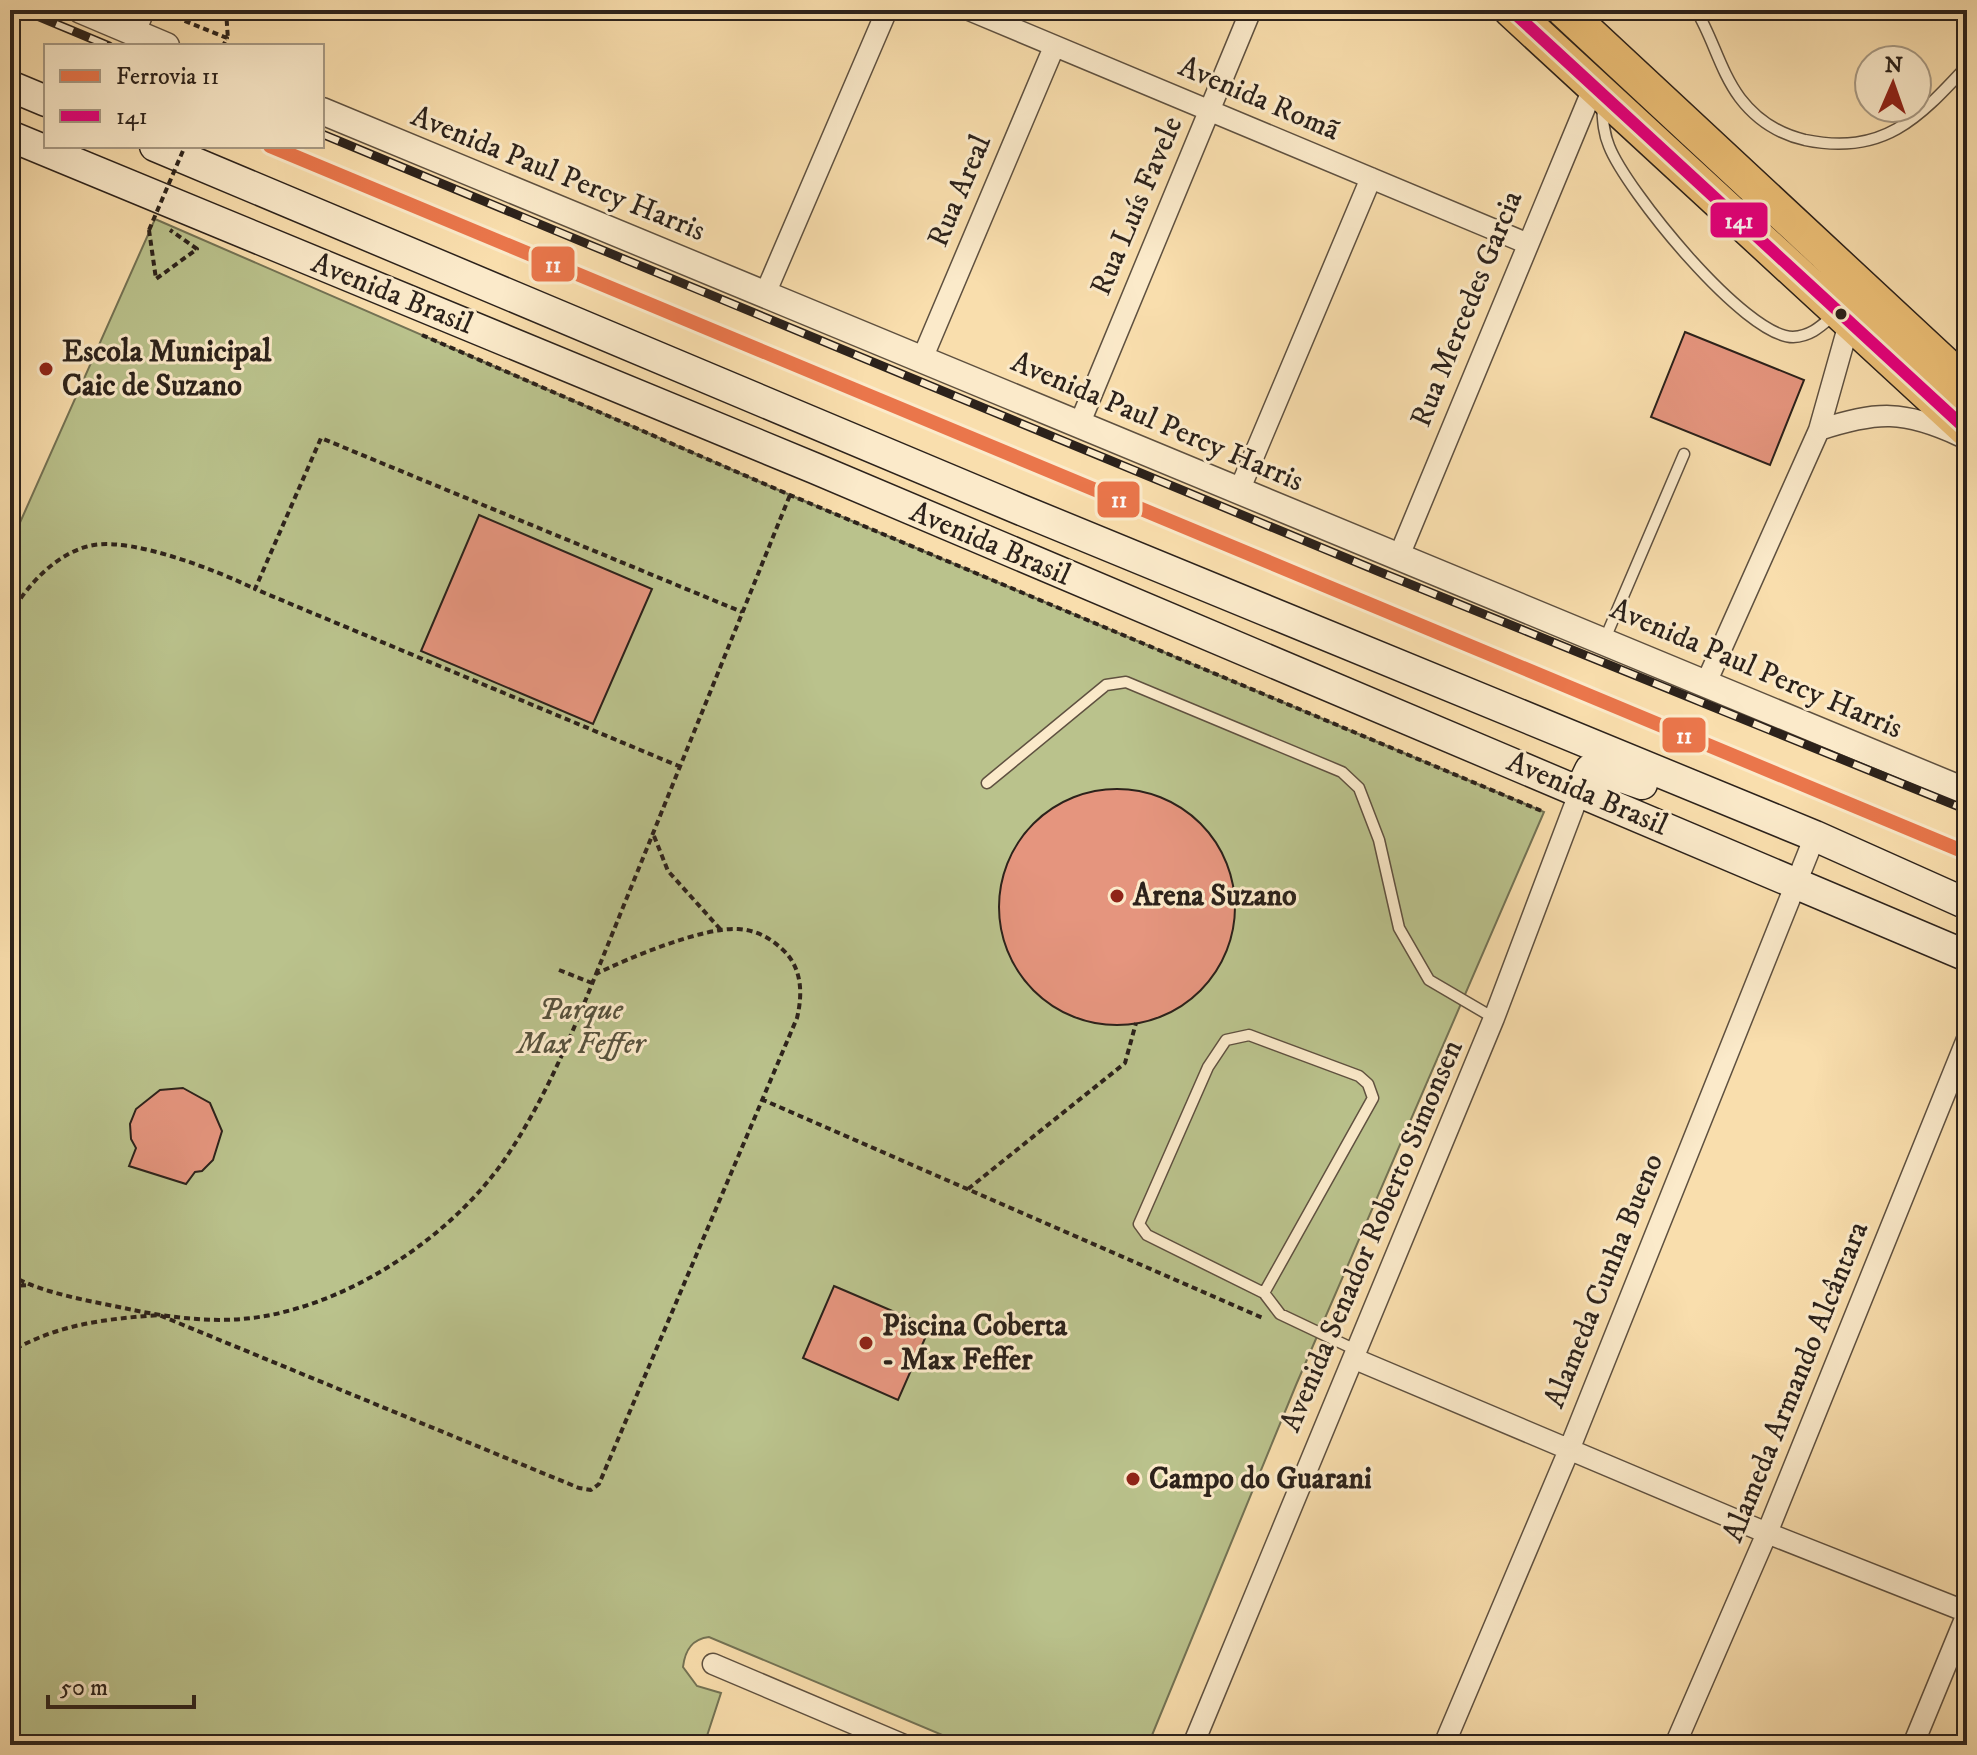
<svg xmlns="http://www.w3.org/2000/svg" width="1977" height="1755" font-family="'IM FELL DW Pica',serif">
<rect width="100%" height="100%" fill="#f9dead"/>
<filter id="stains"><feTurbulence type="fractalNoise" baseFrequency=".0025" numOctaves="4"/><feColorMatrix values="0 0 0 0 .2 0 0 0 0 .09 0 0 0 0 .02 0 0 0 .5 -.17"/></filter>
<radialGradient id="worn" r=".72"><stop offset=".6" stop-color="#630" stop-opacity="0"/><stop offset="1" stop-color="#630" stop-opacity=".3"/></radialGradient>
<!-- green -->
<path fill="#bac28c" stroke="#737254" stroke-width="2" d="M155,219l635,276 754,317 -248,573 -148,360h-182l-257,-108c-17,2 -24,13 -26,30l14,19 24,7 -17,52h-694v-1200z"/>
<!-- building -->
<path fill="#e5957e" stroke="#2c221b" stroke-width="2" d="M1685,332l119,48 -34,85 -119,-48z
M479,515l173,74 -59,135 -172,-73z
M999 907a118 118 0 1 1 236 0a118 118 0 1 1-236 0Z
M183,1088l27,15 12,28 -9,29 -11,11 -7,1 -9,12 -57,-18 7,-18 -5,-9 -1,-15 6,-15 24,-19z
M834,1286l96,41 -32,73 -95,-42z"/>
<g fill="none" stroke-linecap="round" stroke-linejoin="round">
<!-- service casing -->
<g stroke="#5f5140" stroke-width="13">
<path id="service" d="M1696,10c17,28 24,61 44,88 16,21 39,36 65,42 78,16 113,-21 162,-74
M1602,104c1,14 1,28 7,42 17,44 136,191 184,191 19,-1 29,-12 42,-23
M1604,641l80,-187
M987,783l119,-98 20,-3 216,90 17,16 20,52 20,88 30,52 65,38
M1249,1035l110,41 9,8 5,14 -109,195 -117,-58 -8,-11 69,-157 18,-27z
M1264,1293l16,21 78,37"/>
</g>
<!-- minor casing -->
<g stroke="#5f5140" stroke-width="23">
<path id="minor" d="M969,10l557,233
M135,33l9,-23
M765,294l122,-284
M922,359l132,-312
M1079,425l172,-415
M1819,430c58,-19 85,-20 141,6
M1239,491l132,-313
M1399,556l195,-470
M1706,683l113,-253 31,-110
M1355,1359l412,174 200,79
M713,1664l191,81
M1193,1745l301,-727 86,-227
M1444,1745l125,-295 246,-614
M1675,1745l92,-212 200,-494
M1913,1745l54,-131"/>
</g>
<!-- tertiary casing -->
<g stroke="#5f5140" stroke-width="29">
<path id="tertiary" d="M81,10l85,36
M322,111l1645,681"/>
</g>
<!-- secondary casing -->
<g stroke="#2c221b" stroke-width="33">
<path id="secondary" d="M10,86l36,15
M10,136l804,332 1153,488
M155,146l864,363 796,327 152,68
M1580,791l10,-21 9,-1 43,15"/>
</g>
<!-- trunk casing -->
<g stroke="#2c221b" stroke-width="37">
<path id="trunk" d="M1511,10l456,420
M1564,10l403,375"/>
</g>
<!-- path -->
<path stroke="#2c221b" stroke-width="4" stroke-dasharray="6 4" stroke-linecap="butt" d="M192,10l-12,9 47,19 -4,8
M226,10l2,30
M149,230l7,49 41,-30 -27,-19
M422,335l368,160 754,317
M10,615c17,-30 48,-64 84,-70 41,-7 124,26 161,44
M681,767l-426,-178 66,-151 421,174
M654,836l14,35 53,59
M559,970l33,13
M596,974l194,-479
M761,1099l504,220
M968,1189l157,-126 11,-40
M10,1275c36,20 83,26 123,35 35,7 73,12 109,9 98,-8 207,-79 263,-160 38,-56 66,-122 91,-185 32,-16 107,-47 142,-45 17,1 31,8 44,20 20,18 21,44 15,69l-198,466 -8,6 -12,-2 -420,-173c-54,4 -101,9 -149,37
M10,1286l22,-1"/>
<!-- service -->
<use href="#service" stroke="#fbeaca" stroke-width="10"/>
<!-- minor -->
<use href="#minor" stroke="#fbeaca" stroke-width="20"/>
<!-- tertiary -->
<use href="#tertiary" stroke="#fbeaca" stroke-width="26"/>
<!-- secondary -->
<use href="#secondary" stroke="#fbeaca" stroke-width="30"/>
<!-- trunk -->
<use href="#trunk" stroke="#ecbf76" stroke-width="34"/>
<!-- rail casing -->
<g stroke="#2c221b" stroke-width="9">
<path id="rail" d="M23,10l86,36
M322,134l1058,438 587,238"/>
</g>
<!-- rail -->
<use href="#rail" stroke="#fbeaca" stroke-width="6" stroke-dasharray="18" stroke-linecap="butt"/>
<!-- path-bridge -->
<path stroke="#2c221b" stroke-width="4" stroke-dasharray="6 4" stroke-linecap="butt" d="M149,230l36,-84"/>
<!-- bus-1 casing -->
<g stroke="#fbeaca" stroke-width="18">
<path id="bus-1" d="M1511,10l456,420"/>
</g>
<!-- bus-1 -->
<use href="#bus-1" stroke="#e5007d" stroke-width="12"/>
<!-- rail-1 casing -->
<g stroke="#fbeaca" stroke-width="20">
<path id="rail-1" d="M270,146l1697,707"/>
</g>
<!-- rail-1 -->
<use href="#rail-1" stroke="#ea764b" stroke-width="14"/>
</g>
<!-- markers -->
<circle fill="#2c221b" stroke="#fbeaca" stroke-width="3" cx="1841" cy="314" r="7"/>
<g fill="#8f2418" stroke="#fbeaca" stroke-width="3">
<circle cx="46" cy="369" r="8"/>
<circle cx="1117" cy="896" r="8"/>
<circle cx="866" cy="1343" r="8"/>
<circle cx="1133" cy="1479" r="8"/>
</g>
<g text-anchor="middle" dominant-baseline="central" stroke-width="6" stroke-linejoin="round" paint-order="stroke">
<!-- street labels -->
<g font-size="30" fill="#2c221b" stroke="#fbeaca">
<text transform="translate(1259 99) rotate(23)">Avenida Romã</text>
<text transform="translate(558 174) rotate(22)">Avenida Paul Percy Harris</text>
<text transform="translate(960 191) rotate(-67)">Rua Areal</text>
<text transform="translate(1137 206) rotate(-67)">Rua Luís Favele</text>
<text transform="translate(392 294) rotate(22)">Avenida Brasil</text>
<text transform="translate(1467 309) rotate(-68)">Rua Mercedes Garcia</text>
<text transform="translate(1157 422) rotate(23)">Avenida Paul Percy Harris</text>
<text transform="translate(990 544) rotate(23)">Avenida Brasil</text>
<text transform="translate(1756 669) rotate(23)">Avenida Paul Percy Harris</text>
<text transform="translate(1587 794) rotate(23)">Avenida Brasil</text>
<text transform="translate(1372 1236) rotate(-67)">Avenida Senador Roberto Simonsen</text>
<text transform="translate(1604 1281) rotate(-68)">Alameda Cunha Bueno</text>
<text transform="translate(1796 1382) rotate(-68)">Alameda Armando Alcântara</text>
</g>
<!-- poi labels -->
<g font-size="30" font-weight="bold" fill="#2c221b" stroke="#fbeaca" text-anchor="start">
<text x="62" y="352">Escola Municipal<tspan x="62" dy="34">Caic de Suzano</tspan></text>
<text x="1133" y="896">Arena Suzano</text>
<text x="882" y="1326">Piscina Coberta<tspan x="882" dy="34">- Max Feffer</tspan></text>
<text x="1149" y="1479">Campo do Guarani</text>
</g>
<!-- park labels -->
<g font-size="30" font-style="italic" fill="#57523d" stroke="#fbeaca">
<text x="581" y="1010">Parque<tspan x="581" dy="34">Max Feffer</tspan></text>
</g>
</g>
<g stroke="#fbeaca" stroke-width="3">
<rect x="1709" y="201" width="60" height="38" rx="8" fill="#e5007d"/>
<rect x="530" y="245" width="46" height="38" rx="8" fill="#ea764b"/>
<rect x="1096" y="480" width="45" height="39" rx="8" fill="#ea764b"/>
<rect x="1661" y="716" width="46" height="38" rx="8" fill="#ea764b"/>
</g>
<g font-size="22" text-anchor="middle" font-weight="bold" fill="#fff">
<text x="1739" y="228">141</text>
<text x="553" y="272">11</text>
<text x="1119" y="507">11</text>
<text x="1684" y="743">11</text>
</g>
<!-- margin -->
<rect width="1977" height="1755" fill="none" stroke="#f9dead" stroke-width="40"/>
<rect x="12" y="12" width="1953" height="1731" fill="none" stroke="#2c221b" stroke-width="4"/>
<rect x="20" y="20" width="1937" height="1715" fill="none" stroke="#2c221b" stroke-width="2"/>
<!-- legend -->
<rect x="44" y="44" width="280" height="104" fill="#fbeaca" stroke="#a89a84" stroke-width="2"/>
<rect x="60" y="70" width="40" height="12" fill="#ea764b" stroke="#a89a84" stroke-width="2"/>
<text x="116" y="84" font-size="24" fill="#2c221b">Ferrovia 11</text>
<rect x="60" y="110" width="40" height="12" fill="#e5007d" stroke="#a89a84" stroke-width="2"/>
<text x="116" y="124" font-size="24" fill="#2c221b">141</text>
<!-- north arrow -->
<g transform="translate(1893 84) rotate(2)"><circle r="38" fill="#fbeaca" stroke="#a89a84" stroke-width="2"/>
<path d="M0-6L14 30L0 20L-14 30Z" fill="#8f2418"/>
<text y="-12" font-size="22" font-weight="bold" text-anchor="middle" fill="#2c221b">N</text>
</g>
<!-- scale -->
<path d="M48 1695v12h146v-12" fill="none" stroke="#2c221b" stroke-width="4"/>
<text x="60" y="1695" font-size="24" fill="#2c221b" stroke="#fbeaca" stroke-width="6" paint-order="stroke">50 m</text>
<rect width="100%" height="100%" filter="url(#stains)"/>
<rect width="100%" height="100%" fill="url(#worn)"/>
</svg>
